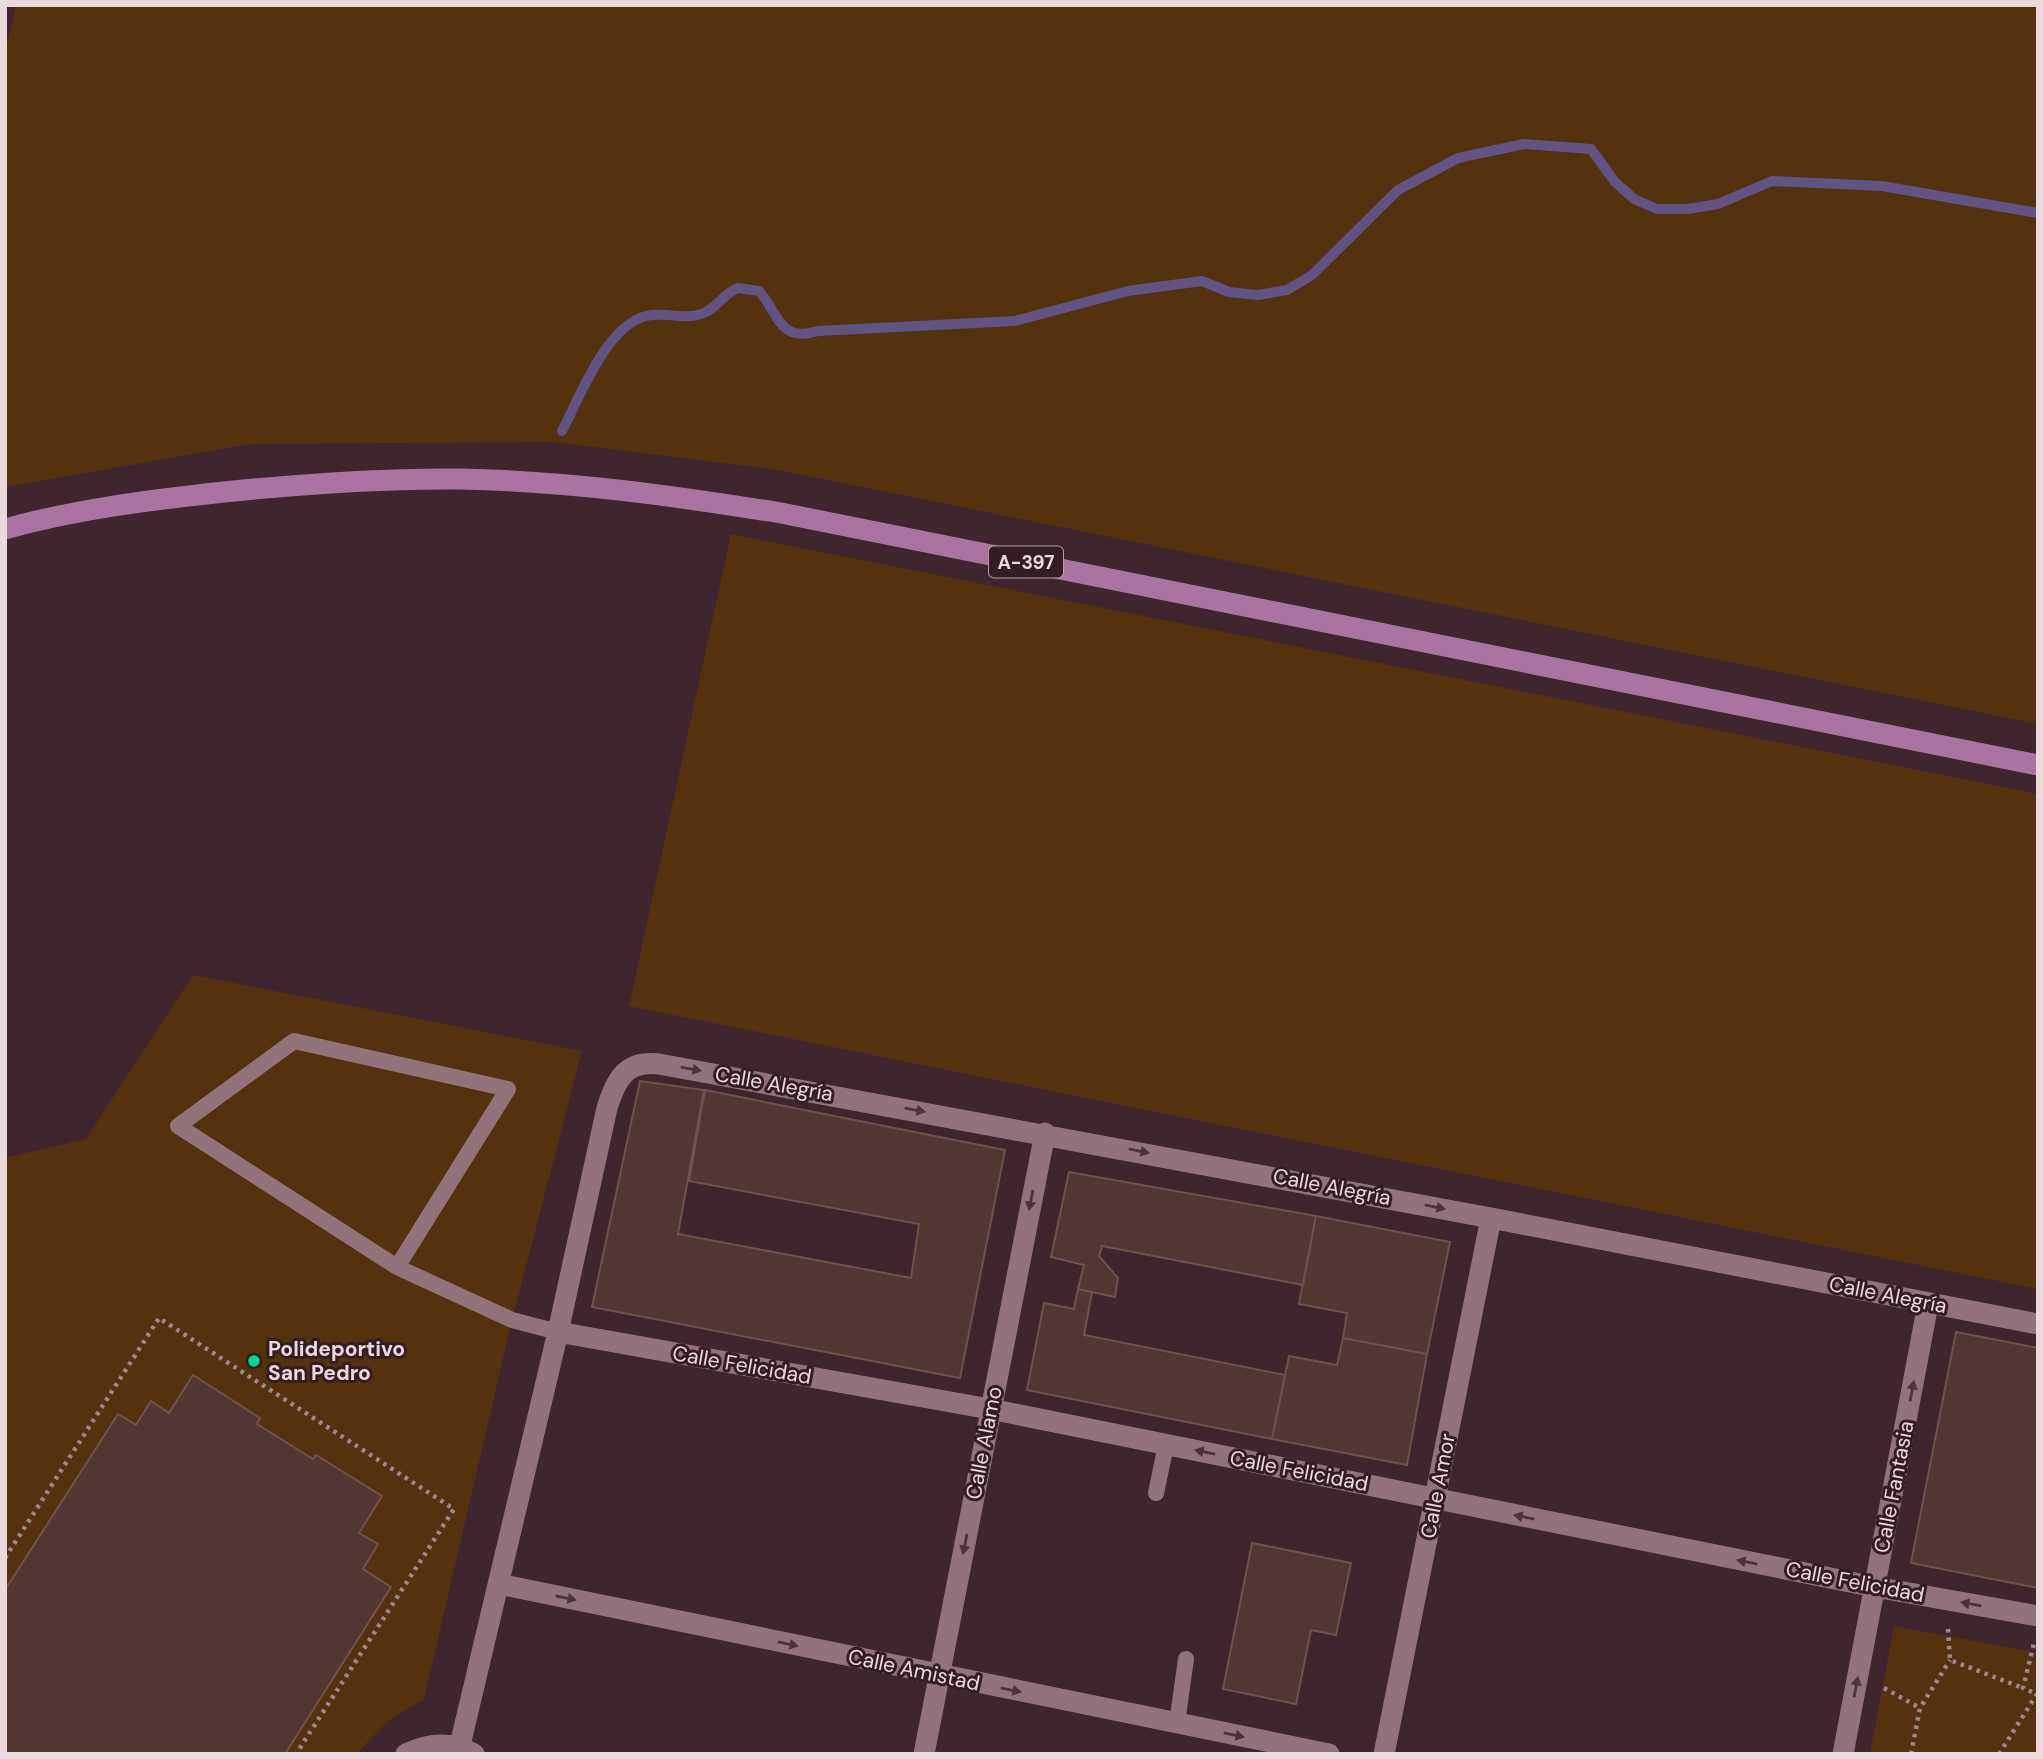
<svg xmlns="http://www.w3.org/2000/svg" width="2043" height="1759" font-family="'DM Sans',sans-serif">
<rect width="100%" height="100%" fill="#3f262e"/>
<!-- green -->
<path fill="#54320e" d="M16,5h2022v719l-1265,-255 -219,-27 -304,2 -245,43v-434z
M731,534l1307,260v495l-1409,-283z
M193,975l389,76 -70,269 -88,379 -35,21 -33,34h-351v-596l81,-19z
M1894,1626l144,27v101h-168z"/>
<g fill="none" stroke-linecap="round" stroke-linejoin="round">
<!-- stream -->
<path stroke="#615384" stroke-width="10" d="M562,431c18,-34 44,-105 84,-115 19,-5 39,5 58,-3 14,-6 20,-20 34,-25l21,3c20,22 19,52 59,40l197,-10 113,-30 74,-10 27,11 29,3 29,-5 25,-15 86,-85 60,-32 66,-14 67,5 24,33 19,17 23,10h31l30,-5 54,-23 110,5 156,27"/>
</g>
<!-- building -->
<path fill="#513631" stroke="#6f524c" stroke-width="2" d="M640,1081l64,9 -26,144 233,44 8,-54 -230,-43 16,-91 300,60 -45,228 -368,-71z
M1069,1172l247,44 -13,69 -201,-39 -3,10 19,22 -3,19 -37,-8 6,-24 -33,-8z
M1316,1216l134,26 -23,112 -84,-16 4,-25 -48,-9z
M1078,1289l14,3 -8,43 201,40 -13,64 -245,-49 17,-87 30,6z
M1956,1332l82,16v240l-127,-25z
M1343,1338l84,16 -20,111 -135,-26 17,-83 48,9z
M193,1375l67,43 -3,6 56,35 3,-4 66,41 -23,37 19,11 -15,25 28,18 -106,167h-280v-164l113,-176 18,11 15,-24 18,12z
M1252,1543l99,20 -15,72 -25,-5 -15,74 -73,-15z"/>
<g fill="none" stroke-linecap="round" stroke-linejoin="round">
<!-- path -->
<path stroke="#9d888e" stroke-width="4.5" stroke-dasharray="3.5 5" stroke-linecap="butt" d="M5,1558l154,-240 295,191 -158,245
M1948,1629l2,31 73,28
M1884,1688l36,20
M1911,1754l9,-46 30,-48
M1999,1754l38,-60 -14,-6 11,-45"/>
<!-- lane -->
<path stroke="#92737c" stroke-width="16" d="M397,1267l-219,-141 116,-85 214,48 -111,178 115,53 46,12
M1156,1493l10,-48
M1177,1723l9,-64"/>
<!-- street -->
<path stroke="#92737c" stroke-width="21" d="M558,1332l432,77 885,178 163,29
M499,1584l830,170
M460,1745l98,-413 49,-224c9,-29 19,-48 52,-44l832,154 547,106
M406,1754c22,-11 47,-13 68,0
M924,1754l121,-621
M1384,1754l107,-536
M1843,1754l85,-450"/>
<!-- primary -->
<path stroke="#ab73a1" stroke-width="21" d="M5,529c72,-20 145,-29 219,-37 78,-8 158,-14 237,-13 108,2 214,17 320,34l1257,252"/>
</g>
<!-- one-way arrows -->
<defs><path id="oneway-solid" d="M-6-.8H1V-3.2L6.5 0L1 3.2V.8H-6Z" transform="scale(1.75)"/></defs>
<g fill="#4c323a">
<use href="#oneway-solid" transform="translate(691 1069) rotate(10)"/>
<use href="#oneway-solid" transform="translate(915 1110) rotate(10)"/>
<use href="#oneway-solid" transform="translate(1139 1151) rotate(11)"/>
<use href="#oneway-solid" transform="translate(1031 1200) rotate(101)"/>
<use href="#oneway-solid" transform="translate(1435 1207) rotate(11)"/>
<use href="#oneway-solid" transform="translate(1912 1391) rotate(-79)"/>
<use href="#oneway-solid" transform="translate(1205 1452) rotate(-169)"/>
<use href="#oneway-solid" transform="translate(1524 1517) rotate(-169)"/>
<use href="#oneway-solid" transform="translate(965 1544) rotate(101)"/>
<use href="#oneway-solid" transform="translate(1747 1562) rotate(-169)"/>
<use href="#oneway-solid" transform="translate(566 1598) rotate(12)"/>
<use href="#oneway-solid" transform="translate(1971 1604) rotate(-170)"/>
<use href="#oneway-solid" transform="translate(788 1644) rotate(12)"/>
<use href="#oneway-solid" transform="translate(1856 1687) rotate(-79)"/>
<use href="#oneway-solid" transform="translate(1011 1690) rotate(11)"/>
<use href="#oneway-solid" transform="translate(1234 1735) rotate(11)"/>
</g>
<!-- markers -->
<circle fill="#02d98b" stroke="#351c24" stroke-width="2.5" cx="254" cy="1361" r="7"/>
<g text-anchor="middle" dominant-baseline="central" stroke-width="6" stroke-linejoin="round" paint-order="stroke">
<!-- shield labels -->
<rect fill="#351c24" stroke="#b4a0a6" stroke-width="2" x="989" y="546.5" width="74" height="31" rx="5"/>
<g font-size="19" font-weight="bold" fill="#ebd9de">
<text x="1026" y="562">A-397</text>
</g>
<!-- street labels -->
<g font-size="21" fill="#ebd9de" stroke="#351c24">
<text transform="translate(774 1084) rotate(10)">Calle Alegría</text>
<text transform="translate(1332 1187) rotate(11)">Calle Alegría</text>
<text transform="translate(1888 1295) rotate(11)">Calle Alegría</text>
<text transform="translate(742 1365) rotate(10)">Calle Felicidad</text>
<text transform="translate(984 1443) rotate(-79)">Calle Alamo</text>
<text transform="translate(1299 1471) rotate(11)">Calle Felicidad</text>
<text transform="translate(1438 1486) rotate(-79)">Calle Amor</text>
<text transform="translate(1894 1487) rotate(-79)">Calle Fantasia</text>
<text transform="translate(1855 1582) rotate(11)">Calle Felicidad</text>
<text transform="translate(914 1670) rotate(12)">Calle Amistad</text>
</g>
<!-- poi labels -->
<g font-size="21" font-weight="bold" fill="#ebd9de" stroke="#351c24" text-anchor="start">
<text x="268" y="1349">Polideportivo<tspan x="268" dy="24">San Pedro</tspan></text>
</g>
</g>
<!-- border -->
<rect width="2043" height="1759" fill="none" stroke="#ebd9de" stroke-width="14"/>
</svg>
